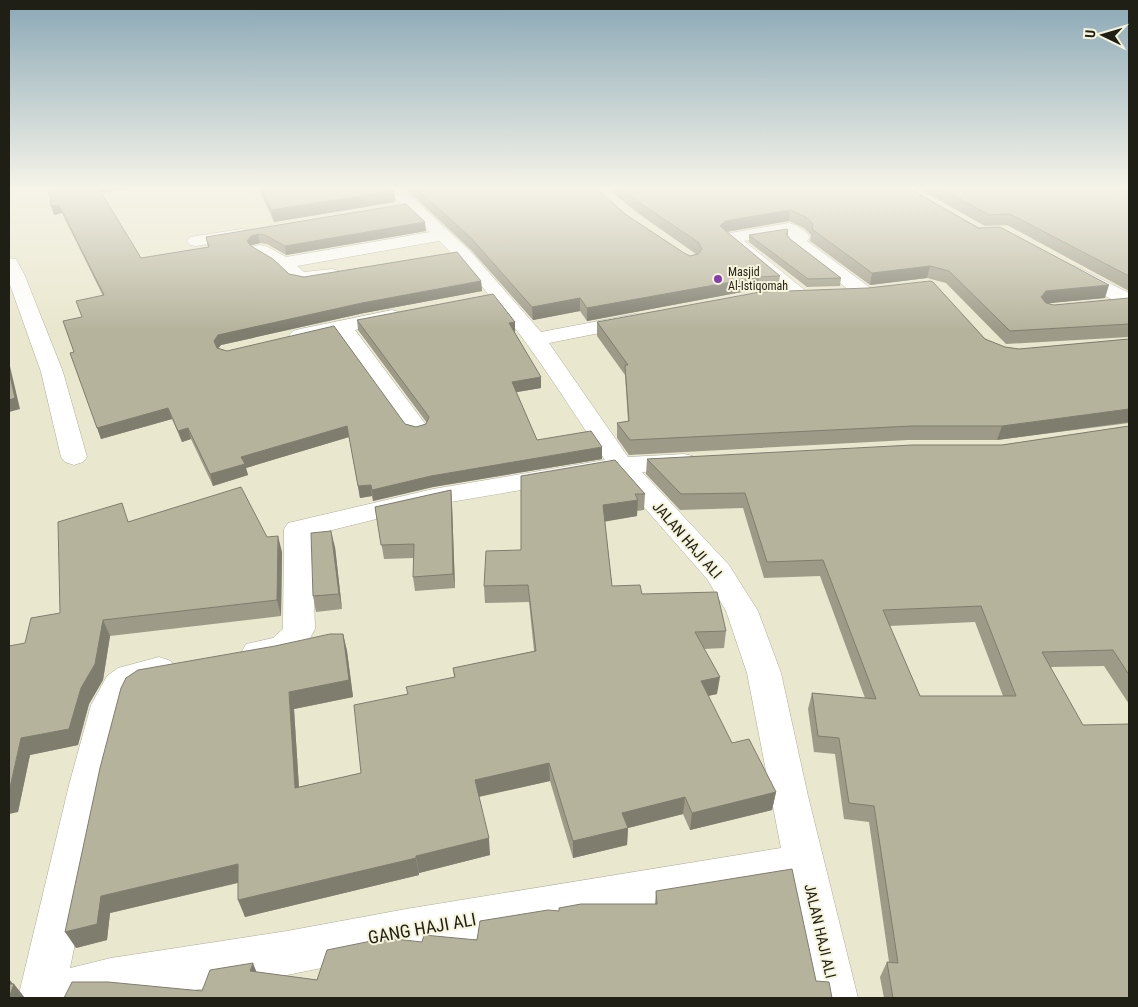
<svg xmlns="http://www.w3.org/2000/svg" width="1138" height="1007" font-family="'Roboto Condensed',sans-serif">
<rect width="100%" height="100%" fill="#eae7cf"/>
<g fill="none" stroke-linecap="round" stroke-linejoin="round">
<!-- minor casing -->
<g stroke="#afac96" stroke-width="1">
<path id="minor" d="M385,189h18l67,62 71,81 94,-18 7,2 3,4 -3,4 -7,2 -86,17 79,114 56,-3 9,2 4,6 -4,6 -9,2 -42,2 87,93 29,46 23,62 27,123 50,202h-46l-24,-113 -382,66 -119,24 -142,23h-127l51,-213 22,-80 16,-29 11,-8 41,-11 12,4 5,9 -5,9c-21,7 -34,4 -44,26l-20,80 -37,183 41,-10 176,-27 119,-22 375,-61 -34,-175 -21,-62 -19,-32 -92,-105 -182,31 -121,30 3,94 -11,20 -9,7 -37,9 -12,-3 -5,-9 5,-9 27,-6 10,-9 1,-100 4,-6 145,-34 172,-29c-51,-77 -99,-155 -166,-219l-142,25 7,6 28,-3 7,2 2,4 -2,4 -26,5 -21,-2 -16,-15 -22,-13 -3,-4 3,-4 6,-1 6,1 20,11 144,-25z
M789,223c8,2 16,7 21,14l-3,4 65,48 3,4 -3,4 -7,2 -7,-2 -68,-52 -3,-4 3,-4 -4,-3 -42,7 68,55 -3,4 -7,2 -7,-2 -74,-62 3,-4 6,-1z
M242,229l6,1 3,4 -3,4 -52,8 -6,-1 -3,-4 3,-4 6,-1z
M9,258l7,1 9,17 38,96 24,85 -4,5 -9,3 -9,-3 -4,-5 -20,-85 -32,-90z
M1075,266l54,27v14l-7,-2 -54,-29 -2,-4 2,-4z
M392,310l7,2 3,4 -3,4 -44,10 74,99 -3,5 -9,2 -9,-2 -71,-100 -37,7 -7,-2 -4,-4 4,-4 7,-2z"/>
</g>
<!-- minor -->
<use href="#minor" fill="#fff" fill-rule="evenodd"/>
</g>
<!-- wall -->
<path fill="#9d9a87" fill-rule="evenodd" d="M50,189h77l-26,3 40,66 67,-11 -2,-10 200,-33 20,27 -140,24 -19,-11 -7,-1 -8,2 -1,2 38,27 15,3 177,4 1,10 -118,22 -143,32 -3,3 187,76 11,3 10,-3 1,-1 -69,-93 -1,-10 158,2v10h-1l27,56 -25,4 21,48 65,19 -169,28 -60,14 -1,-5 -12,2 -11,-61 -103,31 2,7 -35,11 -22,-47 -9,3 -10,-23 -71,20 -27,-87 8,-35 21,-21 -41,-83 -8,2z
M259,189h133l2,2 1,11 -121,20z
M406,189h191l28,25 59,39 6,3 6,-2 -57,-40 -31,-25h302l195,109 -57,5 6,2 75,-7v39l-123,7 -60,-61 -19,-5 -57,7 -60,-44 1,-6 -7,-7 -15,-7 -62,11 53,44 -2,12 -20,1 -171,32 -7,-10 -47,9 -62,-70z
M919,189h192l18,11v91l-122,-66 -22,1z
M1114,189h15v10z
M788,230v6l2,3 51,39 -1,8 -33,1 -58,-45v-7z
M597,322l388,17 20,8 14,2 110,-10v84l-132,17h-89l-279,15 -12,-17v-15l11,-2 -3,-46 -28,-39z
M1129,426v278l-25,-38 -53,1 78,331h-245l-4,-21 7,-15h2l-20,-140 -25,-3 -9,-65 -21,-2 -6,-43 4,-16 53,5 -45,-122 -56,2 -21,-70 -63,2 -34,-36 1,-15 355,-14zM975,622l28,74h-83l-31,-70z
M521,476l124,18 -1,16 -7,1v5l-32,5 7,65 30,8 84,37 -2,17 -20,1 13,45 -9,2 24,47 44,49 -4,18 -82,20 -7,-16 -55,14 -1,17 -54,13 -23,-77 -71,16 11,58 -71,18v2l-174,42 -7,-34 -128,30 -3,27 -31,8 267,-314 4,17 6,46 -59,12 5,78 62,-14 47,-79 46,-17 -1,-9 81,-17 -5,-49 -44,1 -1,-17 37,-36z
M451,490l1,14 3,84 -40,3 -2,-14v-19l-29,1 -9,-52z
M129,521l138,16 15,15 -1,64 -171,20 -7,44 -14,24 -11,41 -48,10 -12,57 7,-169 35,-30z
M335,547l7,62 -26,3 -3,-16z
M656,891l160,90 -614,10 54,-19 61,8 105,-38 55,-2 82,-29 96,-7z"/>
<!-- shaded-wall -->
<path fill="#7f7d6e" d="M98,189h29l-28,4z
M394,191l1,11 -121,20 -3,-12z
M59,205l3,8 -8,2 -3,-9z
M790,210l-1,11 -65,11 -4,-6 5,-5z
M425,222l1,9 -140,24 -1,-9z
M258,234l2,9 -8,2 -3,5 -2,-9 4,-5z
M930,266l-3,12 -57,7 2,-12z
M759,277l-1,12 -171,32v-13z
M481,281l1,10 -118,22 -143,32 -5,6 -2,-10 4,-6 144,-32z
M1109,285l-4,13 -64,6v-7l5,-6z
M580,298v13l-47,9 -1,-13z
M515,322v10l-6,1v-10z
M9,362l11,47 -11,3z
M541,377v11l-29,5v-11z
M168,408l4,11 -71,20 -4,-11z
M1129,409v13l-132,18 5,-14z
M347,426l2,11 -103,31 2,7 -35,11 -3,-12 31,-17z
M188,428l3,11 -9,3 -4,-11z
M602,447v12l-169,28 -60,14 -1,-11 59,-14z
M371,485l1,11 -12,2 -2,-12z
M451,490l1,14 3,84 -2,-14z
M638,500l-1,16 -34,6v-17z
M331,531l4,16 7,62 -3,-15z
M278,536l4,16 -1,64 -4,-16z
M103,620l7,16 -7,44 -14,24 -11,41 -48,10 -12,57 -9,2v-22l12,-54 60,-50z
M343,634l4,17 6,46 -59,12 6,96 -5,-17 -6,-96z
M720,677l-3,17 -19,4 3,-17z
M549,763l1,18 -73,16 -2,-17z
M776,792l-4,18 -82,20 2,-17z
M685,797l-2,17 -55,14 -1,17 -54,13v-17l49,-28z
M489,838l1,17 -71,18 -3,-17z
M416,858l3,17 -174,42 -7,-17z
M238,864l7,17 -135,32 -3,27 -31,8 -11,-16 36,-36z
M253,963l7,18 -10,-10z
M9,979l5,6v-1l11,14h-16z"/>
<!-- building -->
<path fill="#b6b39d" stroke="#7f7d6e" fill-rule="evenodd" d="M50,189h49l42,69 68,-11 -3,-10 200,-33 19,18 -140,24 -20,-11 -7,-1 -7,2 -4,5 4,5 22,13 16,15 15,3 153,-25 24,29 -119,22 -144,32 -4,6 3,7 10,3 107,-25 71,98 11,3 10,-3 3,-7 -72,-97 136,-26 22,28 -6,1 32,54 -29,5 25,58 54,-9 11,16 -171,29 -59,14 -1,-5 -13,1 -11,-60 -106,31 4,7 -35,10 -22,-46 -10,3 -10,-23 -71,20 -27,-75 4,-1 -11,-31 19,-4 -6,-16 28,-6 -45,-90 -8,1z
M262,189h130l2,2 -123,19z
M417,189h180l28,25 59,39 6,3 8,-2 4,-5 -4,-7 -58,-39 -18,-14h288l68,39 22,-1 109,58 -63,6 -5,6 5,6 8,2 75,-7v26l-119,7 -61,-60 -19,-5 -58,7 -60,-44 1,-5 -7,-7 -16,-7 -65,11 -5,5 60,50 -21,1 -172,31 -7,-10 -48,9 -61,-69z
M942,189h169l18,11v76l-119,-62 -21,1z
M787,229l1,1 -2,4 4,5 51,39 -33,1 -59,-44z
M930,281l3,1 52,57 20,8 14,2 110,-10v70l-127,17h-90l-282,14 -13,-17 12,-2 -4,-56h3l-31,-43 163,-30 108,-4z
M9,371l6,27 -6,2z
M1129,426v249l-16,-25 -71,2 41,73 46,-1v274h-236l-6,-36 11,1 -24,-157 -25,-3 -10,-65 -21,-2 -6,-43 64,6 -53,-139 -56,2 -22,-69 -64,1 -34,-35 265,-14h90zM981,606l35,90h-96l-37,-86z
M615,460l30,34h-10l3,6 -35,5 9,81 28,-1 2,9 75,-2 9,39 -31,1 25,45 -19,4 31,62 17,-4 27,53 -84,21 -7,-16 -63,16 6,15 -55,13 -24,-78 -74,17 14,58 -73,18v2l-178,42v-36l-137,32 -4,28 -32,8 35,-164 21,-80 5,-10 12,-8 137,-24 55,-12h13l6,46 -60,12 6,96 66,-15 -7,-68 54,-11 -2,-7 49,-10 -2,-9 83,-17 -8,-66 -44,1 2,-35 35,-1v-74z
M241,487l26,50 11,-1 -1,64 -174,20 -8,44 -14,24 -12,41 -48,9 -12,54v-146l16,-3 6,-25 29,-5 -2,-91 64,-19 6,19z
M451,490l2,84 -40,3 1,-33 -33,1 -6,-38z
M331,531l8,63 -26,2 -2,-63z
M792,869l24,112 13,1 3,16h-768l8,-16h36l94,9 8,-21 43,-7 -3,8 67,9 10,-30 59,-12 36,4 2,-7 53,5 3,-19 68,-11 11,1v-3l22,-4h76l-1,-13z
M9,984h5l-5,14z"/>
<!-- sky -->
<linearGradient id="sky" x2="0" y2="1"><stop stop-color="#8aa8b6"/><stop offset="0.57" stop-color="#f6f4e9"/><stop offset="1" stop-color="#f6f4e9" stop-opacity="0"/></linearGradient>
<rect width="1138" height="330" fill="url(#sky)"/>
<!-- markers -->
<circle fill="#863daf" stroke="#f7f4dc" stroke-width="2" cx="718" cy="279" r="5"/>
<g text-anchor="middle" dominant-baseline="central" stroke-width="4" stroke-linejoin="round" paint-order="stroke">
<!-- far-poi labels -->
<g font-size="12" fill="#201f16" stroke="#f7f4dc" text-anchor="start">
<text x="728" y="272">Masjid<tspan x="728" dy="14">Al-Istiqomah</tspan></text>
</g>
<!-- street labels -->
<g font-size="15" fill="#201f16" stroke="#f7f4dc">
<text transform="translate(687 540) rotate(49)">JALAN HAJI ALI</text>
<text transform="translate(820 931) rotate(77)">JALAN HAJI ALI</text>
</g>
<!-- near-street labels -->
<g font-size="18" fill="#201f16" stroke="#f7f4dc">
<text transform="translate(422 928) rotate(-10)">GANG HAJI ALI</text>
</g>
</g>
<!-- border -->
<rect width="1138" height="1007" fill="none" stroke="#201f16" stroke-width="20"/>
<!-- north arrow -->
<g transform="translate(1103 35) rotate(275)" stroke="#f7f4dc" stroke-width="4" paint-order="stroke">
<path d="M0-4L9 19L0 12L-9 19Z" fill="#201f16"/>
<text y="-8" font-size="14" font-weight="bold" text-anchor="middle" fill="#201f16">U</text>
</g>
</svg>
